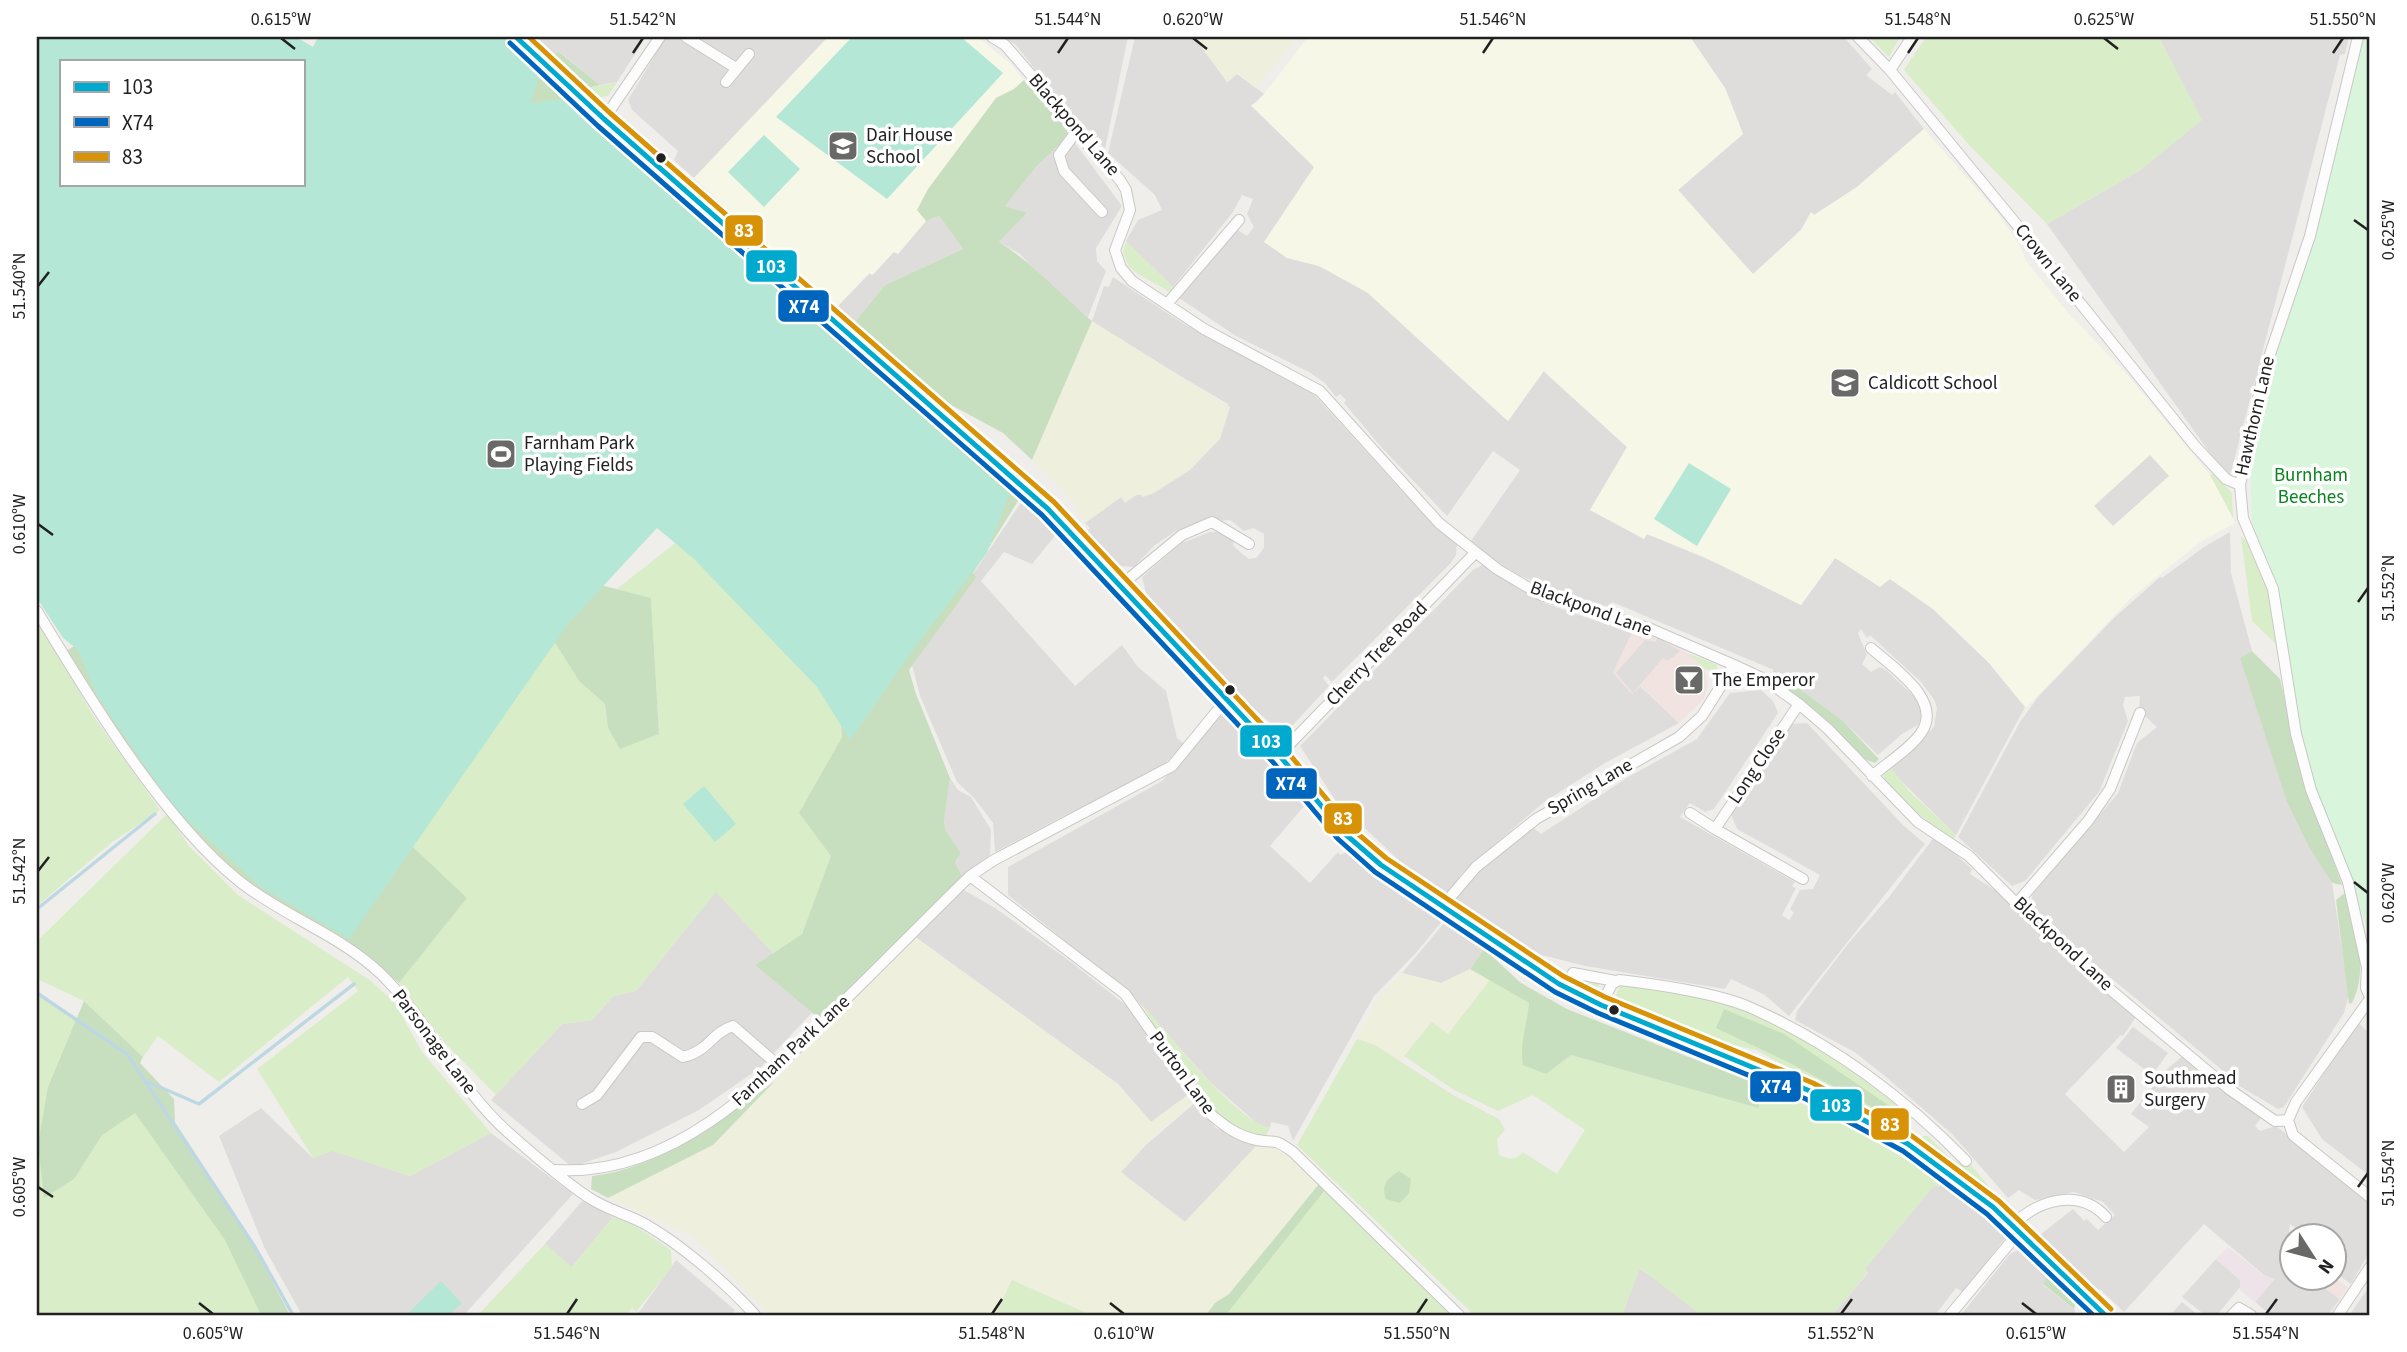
<svg xmlns="http://www.w3.org/2000/svg" width="2407" height="1352" font-family="'Source Sans 3',sans-serif">
<rect width="100%" height="100%" fill="#f0eeea"/>
<!-- residential -->
<path fill="#dfdddb" d="M530,37h116l-29,45 -17,3 -41,-34 -6,8z
M666,37h162l-134,141 -20,-18 4,-9 -46,-41 -4,-10z
M1003,37h125l-23,112 -57,-63 -32,-41z
M1135,37h59l33,45 10,-8 27,20 -13,12 64,61 -50,75 85,38 18,13 140,128 35,-50 84,76 -37,63 54,28 3,-4 77,32 77,39 34,-47 54,20 44,31 56,54 36,44 -69,128 -65,-64 -1,-5 44,-39 3,-19 -2,-7 -14,-19 -51,-47 -3,3 -6,-9 -3,4 9,22 -5,9 9,8 9,-5 6,3 33,31 3,16 -4,8 -16,9 -24,21 -36,-35 -68,-50 -162,-68 -3,5 -53,-16 -37,-16 -28,-17 -20,-17 49,-71 -27,-19 -46,65 -65,-68 -38,-45 2,-3 -6,-6 -4,3 -11,-14 -16,-11 -73,-36 -57,-38 46,-60 11,-9 11,7 7,-9 -7,-13 6,-15 -11,-4 -9,17 -60,75 -47,-46 12,-21 24,-10 -7,-15 -47,-42z
M1690,37h154l28,32 -6,6 26,20 3,-3 29,37 -67,58 -43,28 -3,-2 -10,17 -48,45 -75,-85 65,-56 -18,-46z
M2159,37h190l-4,17 -5,1 -111,425 -182,-256 95,-55 19,-123z
M1069,135l53,71 -26,42 1,13 9,10 -18,46 -37,-30 -31,-33 -21,-12 27,-28 -21,-8 31,-39z
M939,216l24,33 -78,36 -31,38 -18,-15 34,-35 3,2 21,-24 4,2 28,-32z
M1113,277l71,47 126,66 113,124 34,31 -1,10 -6,9 -118,118 -7,-7 -2,3 6,8 -38,41h-15l-21,-17 -101,-104 -8,-13 -4,-16 40,-34 28,-11h8l16,7 -1,6 6,6 10,8 7,-1 8,-10v-14l-11,-6 -9,3 -14,-11 -30,2 -24,9 -21,14 -21,22 -16,-1 -32,-34 4,-4 -5,-5 36,-26 33,-4 74,-89 -119,-70 -17,-13 12,-35 5,1z
M1022,501l35,26 -3,10 -22,27 -28,-12 -23,29 94,105 47,-41 15,21 29,25 11,47 7,6 -23,24 -17,12 -77,34 -72,38 -2,-29 -18,-24 -18,-17 -37,-86 -8,-31 65,-88 -4,-3z
M2230,532l1,41 21,78 -11,7 24,76 67,149 17,111 -5,19 -60,94 -6,2 -57,-34v-6l-133,-110 -56,-53v-11l86,-102 19,-50 20,-16 -18,-16 1,-15 -15,1 -2,8 5,16 -29,71 -74,89 -13,5 -54,-49 62,-115 18,-25 76,-79 46,-41 2,1 42,-31z
M1484,564l60,39 88,30 -19,40 27,13 39,37 -74,40 -61,39 -82,71 -16,23 -26,-16 -84,-79 -36,-55 173,-176z
M1761,690l12,11 5,12 -64,96 -9,3 -15,-9 -10,14 115,65 -3,4 4,2 -14,27 7,5 5,-7 -4,-4 10,-19 13,-1 7,-14 -83,-46 -6,-15 60,-90 16,-1 96,102 22,19 -136,172 -24,-21 -34,-16 -6,10 -140,-23 -47,-12 -80,-47 -2,-10 7,-13 68,-58 10,8 89,-58 67,-37 33,-46z
M1224,715l17,13 64,77 -35,41 40,37 28,-31 2,3 7,-3 97,67 -29,35 -41,42 -81,145 -5,-15 -17,-4 -1,6 -11,-3 -47,-41 -89,-99 -60,-43v-3l-55,-44v-28l154,-86 56,-64z
M950,778l8,12 13,7 20,33 -1,25 -28,21 -7,-14 6,-9 -15,-22 -2,-11z
M1935,836l37,33 -2,5 26,17 45,45 95,81 -13,19 -2,-1 -56,59 59,58 25,-25 -18,-13 36,-45 16,-13 16,16 59,39 3,7 -6,8 5,5 16,-5 83,64 11,16v37l-4,15 -15,26 -17,-12v-36h-36l3,-4 -11,-8 -3,22 -8,10 12,9 1,13 19,1 29,20 -12,16h-63l2,-3 -12,-10 19,-23 -10,-4 -60,-51 -80,88 -24,-23 -4,5 -56,-59 33,-26 11,12 3,-2 11,11 17,-15 -12,-13 -29,-10 -39,8 -16,-10 -11,8 -56,-64 -66,-57 -30,-24 -61,-33 2,-9 50,-66 42,-48z
M962,889l33,19 76,54 70,55 -1,4 19,31 30,42 -38,28 -33,-38 -204,-148z
M716,891l104,113 -60,64 -61,42 -83,42 -44,15 -81,-67 71,-76 30,-4 21,-24 23,-5z
M1445,922l39,27 -14,20 -29,14 -39,-10z
M2358,1022l12,12v142l-48,-37 -20,-32z
M1196,1102l20,26 44,14 -75,80 -65,-50 13,-16z
M261,1108l52,50 19,-8 78,26 81,-43 82,61 -109,121h-162l-37,-66 -46,-113z
M1943,1182l63,55 -43,55 -7,-4 -21,27h-103l36,-42 -4,-3 70,-85 4,2z
M582,1201l31,16 -42,51 -26,-24z
M2019,1250l9,3 21,22 -6,10 31,24 2,6h-115l49,-61z
M2216,1259l24,21 1,6 -24,29h-12l-23,-18z
M676,1260l59,50 -4,5h-94z
M1639,1268l36,25 26,22h-79z
M2370,1285v30h-21l2,-2z
M2182,1302l16,13h-28z"/>
<!-- commercial -->
<path fill="#f1e3e0" d="M1635,627l46,22 26,18 -2,4 3,14 -4,14 -25,24 -38,-37 -9,8 -19,-21z
M2334,1277l14,10 -8,12 -29,-20z"/>
<!-- industrial -->
<path fill="#ede3e8" d="M2228,1247l35,28 12,4 -20,23 -15,-12v-10l-24,-21z"/>
<!-- education -->
<path fill="#f7f7e7" d="M828,37h149l33,26 14,17 -10,9 -19,9 -71,117 2,6 -28,33 -4,-2 -22,23 -3,-2 -33,35 -142,-130z
M1308,37h382l35,51 18,46 -65,56 75,84 48,-44 10,-18 3,3 43,-28 67,-58 71,81 24,34 7,17 43,53 56,58 90,109 20,42 -35,19 -68,55 -106,111 -37,-45 -56,-54 -43,-30 -10,8 -45,-29 -34,47 -99,-49 -55,-22 -3,5 -54,-29 37,-63 -83,-76 -36,50 -140,-128 -49,-27 -32,-8 -23,-16 50,-75 -63,-62 7,-3z"/>
<!-- religious -->
<path fill="#dedddb" d="M2150,455l19,21 -56,50 -19,-20z
M1658,638l22,13 -12,10 -5,-3 -30,35 -17,-20 29,-33 10,2z
M2133,1027l35,26 -16,22 -36,-27z"/>
<!-- farmland -->
<path fill="#eeefdd" d="M1194,37h104l-42,51 -19,-14 -9,8z
M1092,321l138,86 -10,32 -30,31 -36,23 -11,4 -4,-4 -14,10 -4,-6 -36,26 -17,-27 -36,-36z
M914,936l204,148 33,38 38,-28 6,8 -35,28 -39,42 64,50 75,-80 17,5 14,9 28,28 -90,110 -14,9 -7,11 -117,1 -78,-35 -18,35h-226l-75,-79 -86,-38 105,-53z
M1470,969l20,11 -42,54 -48,26 -43,-21 19,-39 26,-27 39,10z"/>
<!-- grass -->
<path fill="#d9edc8" d="M1869,37h31l-11,20z
M1926,37h233l43,83 -60,49 -95,55 -77,-78 -66,-76z
M617,82l-9,14 -11,2 -13,-9z
M1126,241l47,46 -3,5 -32,-18 -9,-7 -6,-15z
M2213,473l19,20 1,25 -23,-43z
M713,513l123,142 6,82 -43,76 33,43 -30,78 -29,19 -57,-61 -80,99 -23,5 -21,24 -30,4 -66,71 -51,-52 -46,-60 68,-85 -56,-53 141,-207 27,43 26,23 3,24 12,20 39,-14 -8,-135 -34,-10z
M2241,537l7,4 19,45 9,58 -24,-23z
M37,620l57,97 66,93 -49,33 -74,63z
M1687,653l29,11 4,14 -5,6 -4,-11z
M1890,766l18,24 48,45 -3,5 -37,-28 -32,-33v-8z
M168,813l20,32 50,50 133,86 24,22 27,49 69,81 -81,43 -78,-25 -19,7 -56,-89 101,-78 -10,-14 -129,105 -61,-46 -15,21 -59,-56 -47,-22v-38z
M1529,958c25,8 47,18 71,26l-8,10z
M1490,980l39,23c-2,20 -10,44 -5,62l22,9 25,-19 187,53 9,-20 77,35 99,59 -5,5 -4,-1 -69,83 3,3 -36,43h-131l-61,-47 -18,47h-148l-177,-170 60,-106 18,6 78,50 46,24 6,11 -8,9 2,16c9,5 17,5 24,-3l34,22 28,-44 -52,-35 -35,16 -44,-21 -50,-34 28,-34 16,12z
M1621,985c35,6 71,10 105,20 70,20 130,69 187,113l-11,11 -146,-79 -32,-7 -109,-46z
M37,992l93,64 160,259h-253z
M1141,1003c30,32 89,113 129,125l-5,9c-13,0 -30,-5 -41,-13 -21,-16 -68,-94 -83,-121z
M1923,1136h5l24,24 19,5 26,31 -6,2 -69,-51 -2,-6z
M1325,1190l127,125h-226z
M613,1217l21,8 37,25 1,17 -36,45 -4,-4 -6,7h-148l67,-71 27,23z
M1012,1280l79,35h-96z"/>
<!-- forest -->
<path fill="#c8dfbf" d="M451,37h57l515,456 -50,80 4,4 -68,93 7,24 34,84 -6,43 2,10 15,22 -6,9 7,14 -142,143 -65,-54 47,-31 29,-78 -32,-43 43,-76 -6,-82z
M558,51l42,34 -16,4 -31,-30z
M1024,80l38,42 7,13 -33,32 -31,39 22,7 -28,29c34,21 62,53 93,79l-60,139 -29,-27 -61,-33 -88,-77 31,-38 78,-36 -24,-33 -13,5 -9,-11 11,-21 68,-91 18,-9z
M593,583l58,15 8,136 -39,15 -12,-21 -3,-24 -26,-23 -27,-43z
M83,640l328,205 56,53 -68,85c-46,-41 -101,-66 -151,-101 -71,-51 -134,-158 -183,-230z
M2252,651l28,28 22,95 40,111 -10,-2 -23,-36 -22,-45 -47,-144z
M1774,670l68,50 37,39 -4,4 -11,-4 -30,-31 -63,-51z
M2346,892c8,39 24,74 6,111l-3,1 -13,-104z
M1484,949l37,34 46,26 200,79 -9,20 -187,-53 -25,19 -23,-9c-4,-19 4,-42 6,-62l-59,-34z
M84,1001l59,56 -3,6 34,36 1,23 69,106 46,87h-29l-36,-75 -90,-127 -33,22 -28,44 -30,19 -6,-54 10,-57z
M1724,1009l60,25 120,82 -4,6 -110,-59 -74,-35z
M775,1081l-62,64 -105,53 -17,-9 1,-13c69,-8 129,-56 183,-95z
M1399,1171l12,8 -2,14 -9,10 -14,-4c-5,-15 1,-20 13,-28z
M1319,1184l6,6 -99,125h-20l9,-12 14,-9z
M2049,1275l27,26 -2,8 -31,-25z"/>
<!-- park -->
<path fill="#d9f5db" d="M2364,37h6v900l-60,-167 -14,-54 -19,-132 -25,-61 -2,-60 17,-87 47,-145z"/>
<!-- pitch -->
<path fill="#b5e7d6" fill-rule="evenodd" d="M37,37h259l17,10 5,-10h185l37,36 -10,30 36,-4 42,43 401,352 -22,59 -70,91 -67,96 -33,-53 -124,-129 -36,-30 -89,96 -219,315 -88,-52 -89,-81 -75,-111 -19,-45 -15,-12 -26,-40zM61,61h242v123h-242z
M852,37h109l42,36 -116,126 -111,-82z
M764,135l36,34 -36,38 -36,-35z
M1689,463l42,26 -34,57 -43,-27z
M704,786l32,38 -21,18 -32,-38z
M441,1281l21,22 -13,12h-43z"/>
<g fill="none" stroke-linecap="round" stroke-linejoin="round">
<!-- stream -->
<path stroke="#bed8e3" stroke-width="3.5" d="M37,909l118,-95
M37,993l90,61 128,193 38,68
M146,1081l53,23 155,-120"/>
<!-- minor casing -->
<g stroke="#c8c8c6" stroke-width="12">
<path id="minor" d="M686,37l50,31
M992,37l13,8 73,84 9,15 33,36 6,10 4,20 -15,40 6,18 11,13 72,48 116,62 119,132 58,46 44,26 110,34 83,36 30,14 35,25 29,25 90,93 51,34 74,74 56,50 130,109 46,32 13,-1
M1858,37l32,33 150,183 155,193 31,33 14,6
M2358,37l-48,199 -47,139 -23,110 3,33 30,71 23,145 15,56 37,92 19,86 -1,20 4,9
M1890,70l22,-33
M726,82l23,-28
M604,119l56,-82
M1078,129l-19,26 5,16 38,41
M1167,304l72,-84
M1121,585l61,-50 30,-13 37,22
M37,611c51,85 126,209 202,270 44,35 101,54 142,93 49,48 76,114 129,160 24,21 51,45 78,63 17,12 39,17 57,27 37,21 82,60 110,91
M1871,648c21,19 73,52 50,85 -11,16 -34,30 -49,43
M1279,755l196,-202
M1690,813l25,16 84,-125
M1715,829l88,50
M970,876l155,118 83,118c15,13 29,24 49,28 21,4 15,-3 36,12l166,163
M2017,903l71,-82 22,-32 30,-76
M1441,908l35,-41 60,-48 143,-82 23,-21 32,-51
M1573,973l42,8
M1601,1005l11,-21 7,-4c36,4 97,13 130,27 81,35 156,91 217,154
M582,1104l15,-9 44,-58h11l31,20c26,-6 28,-24 50,-31l46,40
M2288,1120l8,-18 74,-103
M2288,1120l5,15 77,62
M556,1170c120,7 211,-91 289,-170 42,-41 83,-83 125,-124l24,-16 178,-94 54,-66
M2013,1225c26,-26 67,-37 93,-8
M1950,1315l69,-83
M2232,1315l7,-7 12,7
M2338,1315l32,-48"/>
</g>
<!-- primary casing -->
<g stroke="#a79e86" stroke-width="19">
<path id="primary" d="M516,37l88,82 444,390 231,246 65,78 37,32 178,119 42,21 209,86 98,53 85,63 112,108"/>
</g>
<!-- minor -->
<use href="#minor" stroke="#fdfcfc" stroke-width="10"/>
<!-- primary -->
<use href="#primary" stroke="#f3eee6" stroke-width="18"/>
<!-- bus-1 casing -->
<g stroke="#fff" stroke-width="10">
<path id="bus-1" d="M516,37l88,82 444,390 231,246 65,78 37,32 178,119 42,21 209,86 98,53 85,63 112,108"/>
</g>
<!-- bus-2 casing -->
<g stroke="#fff" stroke-width="10">
<path id="bus-2" d="M510,43l88,83 444,389 230,246 66,78 37,33 180,120 43,21 208,86 97,52 84,63 106,101"/>
</g>
<!-- bus-3 casing -->
<g stroke="#fff" stroke-width="10">
<path id="bus-3" d="M529,37l81,76 444,389 231,247 65,78 36,31 177,118 42,21 208,86 99,53 87,65 112,108"/>
</g>
<!-- bus-1 -->
<use href="#bus-1" stroke="#00a9ce" stroke-width="5"/>
<!-- bus-2 -->
<use href="#bus-2" stroke="#0065bd" stroke-width="5"/>
<!-- bus-3 -->
<use href="#bus-3" stroke="#d79205" stroke-width="5"/>
</g>
<!-- ticks -->
<path fill="none" stroke="#212121" stroke-width="2.5" d="M281,38l14,11M1193,38l14,11M2104,38l14,11M633,53l10,-15M1058,53l10,-15M1483,53l10,-15M1908,53l10,-15M2333,53l10,-15M2354,220l14,10M38,286l11,-14M38,524l15,11M2358,602l10,-14M38,871l11,-14M2354,882l14,11M38,1187l15,10M2358,1187l10,-14M199,1303l14,11M1110,1303l14,11M2022,1303l14,11M567,1314l10,-15M992,1314l10,-15M1417,1314l10,-15M1841,1314l11,-15M2266,1314l11,-15"/>
<!-- icons -->
<defs>
<g id="school-square" transform="scale(1.575)"><rect x="-9" y="-9" width="18" height="18" rx="4" fill="#696967" stroke="#fff"/><path d="M0-5L7-2L0 1L-7-2ZM-4 1L0 2.5L4 1V4Q0 6-4 4Z" fill="#fff"/></g>
<g id="stadium-square" transform="scale(1.575)"><rect x="-9" y="-9" width="18" height="18" rx="4" fill="#696967" stroke="#fff"/><path d="M0-5a6.5 5 0 1 0 0 10a6.5 5 0 1 0 0-10ZM-3.5-1.8h7v3.6h-7Z" fill="#fff"/></g>
<g id="bar-square" transform="scale(1.575)"><rect x="-9" y="-9" width="18" height="18" rx="4" fill="#696967" stroke="#fff"/><path d="M-6-5H6L.8 .8V4.5H3.5V6h-7V4.5H-.8V.8Z" fill="#fff"/></g>
<g id="building-square" transform="scale(1.575)"><rect x="-9" y="-9" width="18" height="18" rx="4" fill="#696967" stroke="#fff"/><path d="M-4-6H4V6H1V3H-1V6H-4ZM-2.5-4.3h1.7v1.8h-1.7ZM.8-4.3h1.7v1.8H.8ZM-2.5-1h1.7V.8h-1.7ZM.8-1h1.7V.8H.8Z" fill="#fff"/></g>
</defs>
<g fill-rule="evenodd">
<use href="#school-square" x="843" y="146"/>
<use href="#school-square" x="1845" y="383"/>
<use href="#stadium-square" x="501" y="454"/>
<use href="#bar-square" x="1689" y="680"/>
<use href="#building-square" x="2121" y="1089"/>
</g>
<!-- markers -->
<g fill="#212121" stroke="#fff" stroke-width="2.5">
<circle cx="661" cy="158" r="6"/>
<circle cx="1230" cy="690" r="6"/>
<circle cx="1614" cy="1010" r="6"/>
</g>
<g text-anchor="middle" dominant-baseline="central" stroke-width="7" stroke-linejoin="round" paint-order="stroke">
<!-- street labels -->
<g font-size="19" fill="#212121" stroke="#fff">
<text transform="translate(1074 125) rotate(49)">Blackpond Lane</text>
<text transform="translate(2048 263) rotate(51)">Crown Lane</text>
<text transform="translate(2255 416) rotate(-77)">Hawthorn Lane</text>
<text transform="translate(1591 609) rotate(20)">Blackpond Lane</text>
<text transform="translate(1377 654) rotate(-46)">Cherry Tree Road</text>
<text transform="translate(1757 766) rotate(-56)">Long Close</text>
<text transform="translate(1590 787) rotate(-30)">Spring Lane</text>
<text transform="translate(2063 944) rotate(43)">Blackpond Lane</text>
<text transform="translate(434 1042) rotate(53)">Parsonage Lane</text>
<text transform="translate(791 1051) rotate(-43)">Farnham Park Lane</text>
<text transform="translate(1182 1073) rotate(54)">Purton Lane</text>
</g>
<!-- poi labels -->
<g font-size="19" fill="#212121" stroke="#fff" text-anchor="start">
<text x="866" y="135">Dair House<tspan x="866" dy="22">School</tspan></text>
<text x="1868" y="383">Caldicott School</text>
<text x="524" y="443">Farnham Park<tspan x="524" dy="22">Playing Fields</tspan></text>
<text x="1712" y="680">The Emperor</text>
<text x="2144" y="1078">Southmead<tspan x="2144" dy="22">Surgery</tspan></text>
</g>
<!-- park labels -->
<g font-size="19" fill="#09851d" stroke="#fff">
<text x="2311" y="475">Burnham<tspan x="2311" dy="22">Beeches</tspan></text>
</g>
</g>
<g stroke="#fff" stroke-width="2.5">
<rect x="724" y="214" width="40" height="33" rx="7" fill="#d79205"/>
<rect x="745" y="249" width="53" height="34" rx="7" fill="#00a9ce"/>
<rect x="777" y="289" width="53" height="34" rx="7" fill="#0065bd"/>
<rect x="1239" y="724" width="54" height="34" rx="7" fill="#00a9ce"/>
<rect x="1265" y="767" width="53" height="33" rx="7" fill="#0065bd"/>
<rect x="1323" y="802" width="40" height="33" rx="7" fill="#d79205"/>
<rect x="1749" y="1070" width="53" height="33" rx="7" fill="#0065bd"/>
<rect x="1809" y="1088" width="54" height="34" rx="7" fill="#00a9ce"/>
<rect x="1870" y="1107" width="40" height="34" rx="7" fill="#d79205"/>
</g>
<g font-size="19" text-anchor="middle" font-weight="bold" fill="#fff">
<text x="744" y="237">83</text>
<text x="771" y="273">103</text>
<text x="804" y="313">X74</text>
<text x="1266" y="748">103</text>
<text x="1291" y="790">X74</text>
<text x="1343" y="825">83</text>
<text x="1776" y="1093">X74</text>
<text x="1836" y="1112">103</text>
<text x="1890" y="1131">83</text>
</g>
<!-- border -->
<rect width="2407" height="1352" fill="none" stroke="#ffffff" stroke-width="77"/>
<!-- legend -->
<rect x="60" y="60" width="245" height="126" fill="#ffffff" stroke="#a6a6a6" stroke-width="2"/>
<rect x="74" y="82" width="35" height="10" fill="#00a9ce" stroke="#a6a6a6" stroke-width="2"/>
<text x="122" y="94" font-size="21" fill="#212121">103</text>
<rect x="74" y="117" width="35" height="10" fill="#0065bd" stroke="#a6a6a6" stroke-width="2"/>
<text x="122" y="130" font-size="21" fill="#212121">X74</text>
<rect x="74" y="152" width="35" height="10" fill="#d79205" stroke="#a6a6a6" stroke-width="2"/>
<text x="122" y="164" font-size="21" fill="#212121">83</text>
<!-- north arrow -->
<g transform="translate(2313 1257) rotate(126)"><circle r="33" fill="#ffffff" stroke="#a6a6a6" stroke-width="2"/>
<path d="M0-5L12 26L0 18L-12 26Z" fill="#696967"/>
<text y="-10" font-size="19" font-weight="bold" text-anchor="middle" fill="#212121">N</text>
</g>
<rect x="38" y="38" width="2330" height="1276" fill="none" stroke="#212121" stroke-width="2.5"/>
<g font-size="18" text-anchor="middle" fill="#212121">
<text x="281" y="25">0.615°W</text>
<text x="643" y="25">51.542°N</text>
<text x="1068" y="25">51.544°N</text>
<text x="1193" y="25">0.620°W</text>
<text x="1493" y="25">51.546°N</text>
<text x="1918" y="25">51.548°N</text>
<text x="2104" y="25">0.625°W</text>
<text x="2343" y="25">51.550°N</text>
<text transform="translate(2388 230) rotate(-90)" y="6">0.625°W</text>
<text transform="translate(19 286) rotate(-90)" y="6">51.540°N</text>
<text transform="translate(19 524) rotate(-90)" y="6">0.610°W</text>
<text transform="translate(2388 588) rotate(-90)" y="6">51.552°N</text>
<text transform="translate(19 871) rotate(-90)" y="6">51.542°N</text>
<text transform="translate(2388 893) rotate(-90)" y="6">0.620°W</text>
<text transform="translate(2388 1173) rotate(-90)" y="6">51.554°N</text>
<text transform="translate(19 1187) rotate(-90)" y="6">0.605°W</text>
<text x="213" y="1339">0.605°W</text>
<text x="567" y="1339">51.546°N</text>
<text x="992" y="1339">51.548°N</text>
<text x="1124" y="1339">0.610°W</text>
<text x="1417" y="1339">51.550°N</text>
<text x="1841" y="1339">51.552°N</text>
<text x="2036" y="1339">0.615°W</text>
<text x="2266" y="1339">51.554°N</text>
</g>
</svg>
